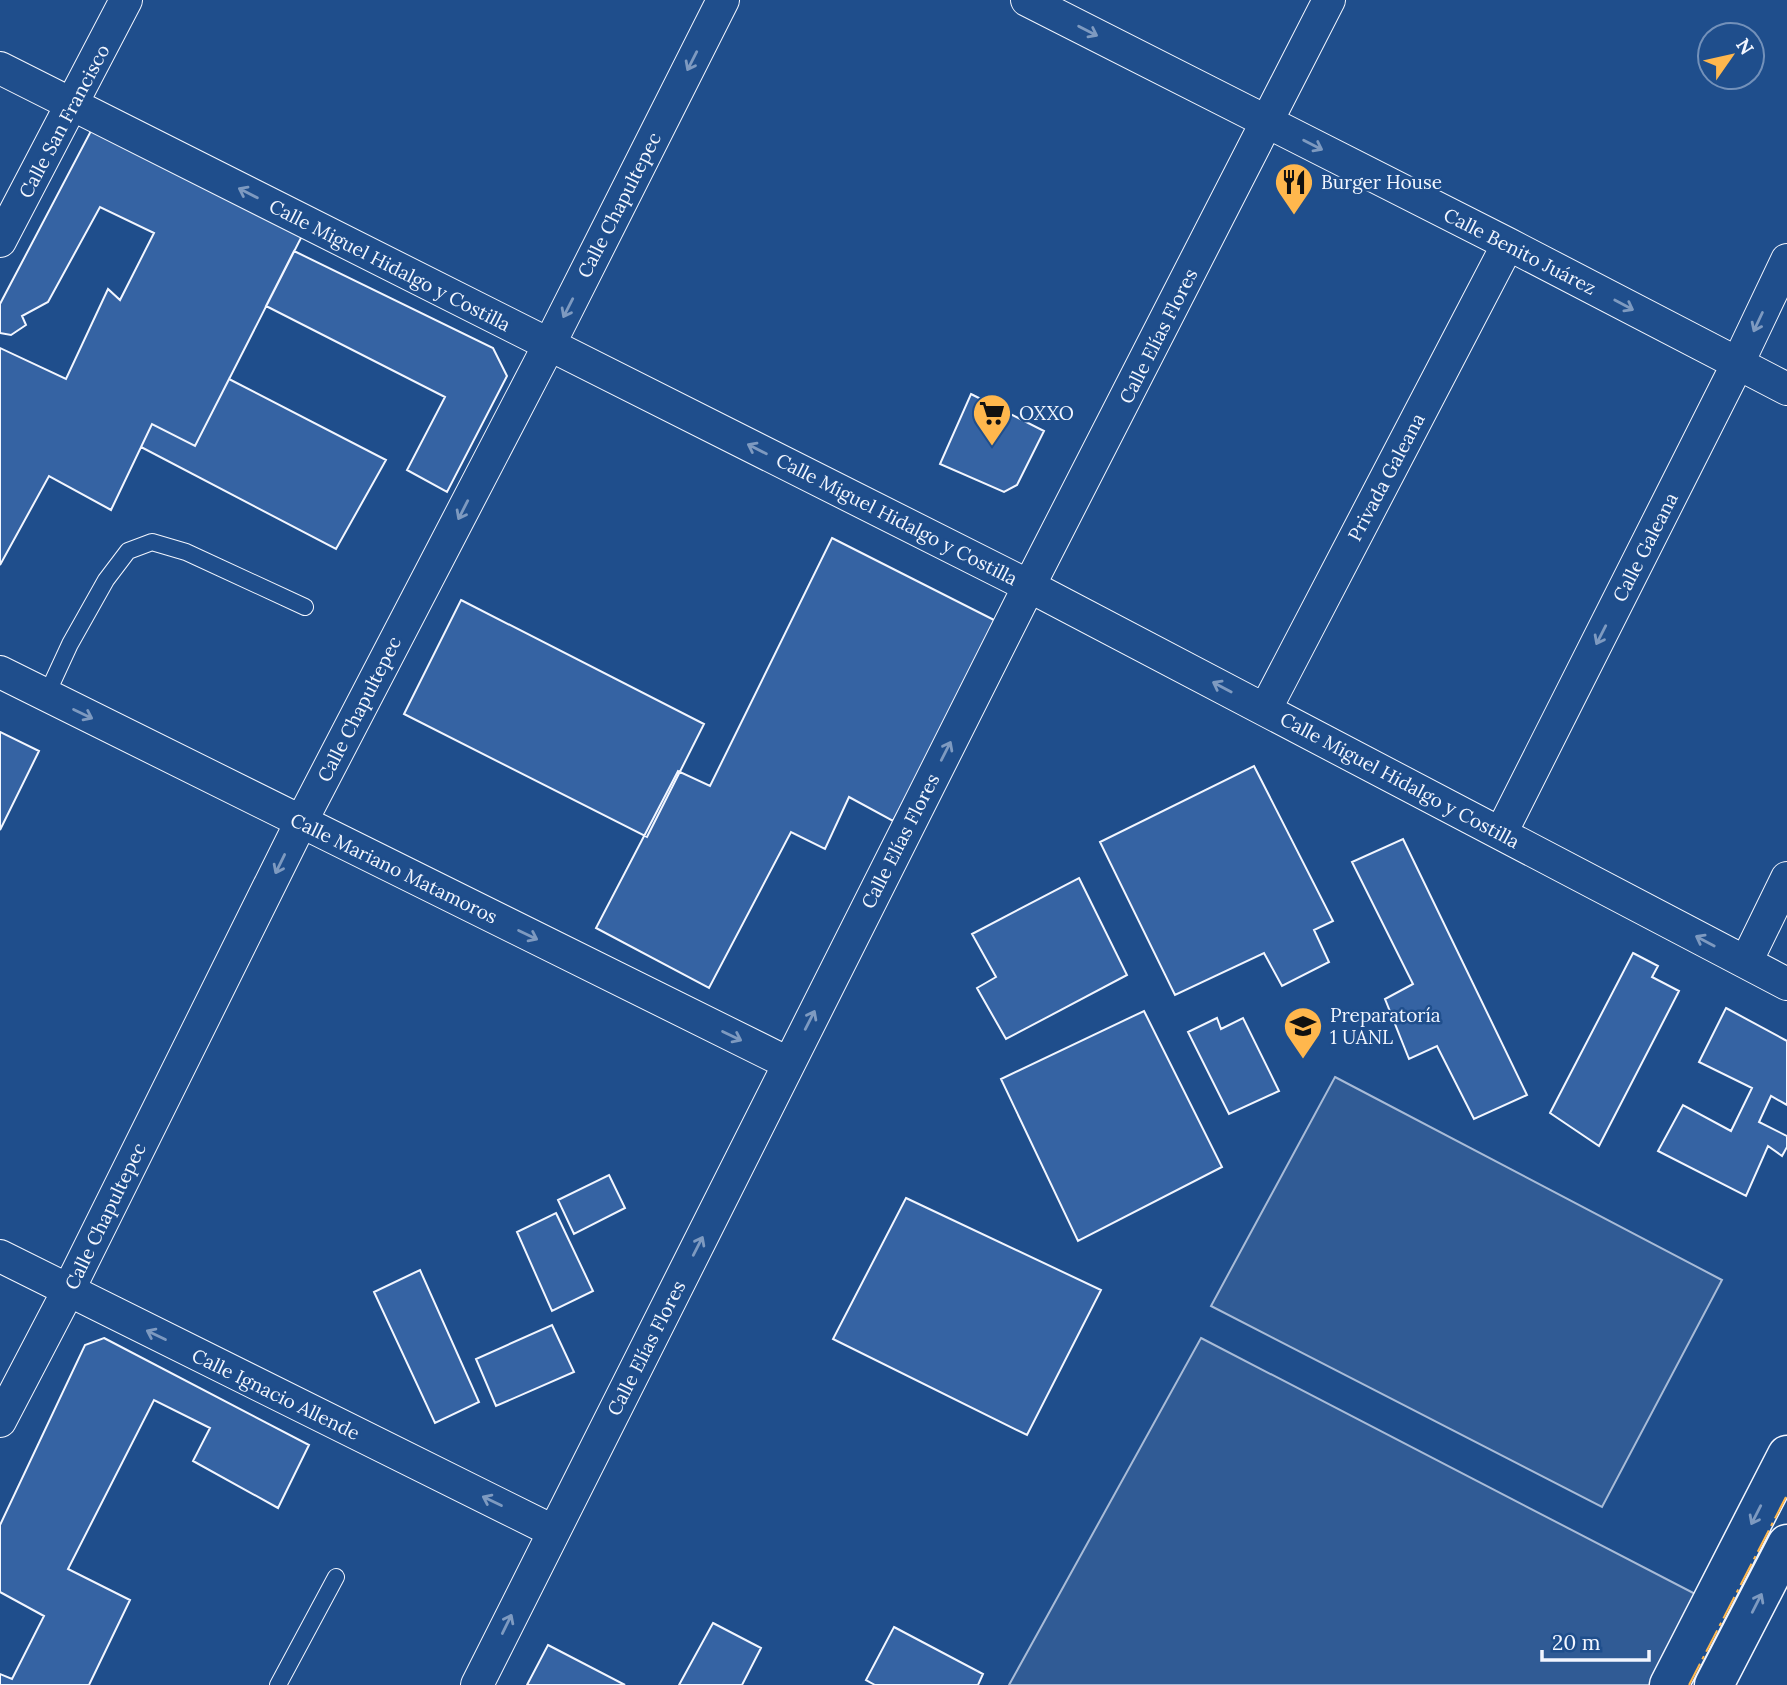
<svg xmlns="http://www.w3.org/2000/svg" width="1787" height="1685" font-family="Lora,serif">
<rect width="100%" height="100%" fill="#1f4e8c"/>
<!-- built -->
<path fill="#305b95" stroke="#a8bbd7" stroke-width="2" d="M1335,1077l387,203 -120,227 -391,-201z
M1201,1338l502,260 -45,87h-649z"/>
<!-- building -->
<path fill="#3563a3" stroke="#f2f6ff" stroke-width="2" d="M92,129l212,103 -109,214 -43,-22 -41,86 -62,-34 -49,89v-217l66,31 42,-90 12,11 34,-67 -54,-26 -52,95 -26,14 4,9 -15,10 -11,-2v-29z
M294,251l199,97 14,28 -60,116 -40,-22 38,-73 -179,-91z
M229,379l157,81 -50,89 -195,-102 11,-23 43,22z
M971,394l73,37 -27,54 -13,7 -64,-28z
M832,538l168,85 -107,198 -44,-24 -24,52 -34,-17 -82,156 -113,-60 82,-157 32,15z
M461,600l243,124 -57,113 -243,-123z
M0,732l39,19 -39,79z
M1254,766l79,155 -19,9 15,32 -47,24 -18,-33 -89,42 -75,-153z
M1403,839l124,256 -53,24 -37,-73 -28,13 -24,-60 28,-15 -61,-122z
M1079,878l48,97 -121,64 -29,-51 19,-11 -24,-43z
M1633,953l25,13 -6,11 27,14 -80,155 -49,-33z
M1726,1008l61,33v64l-16,-9 -12,26 28,14v11l-5,9 -14,-10 -22,50 -88,-45 25,-46 48,26 21,-43 -53,-26z
M1144,1011l78,156 -144,74 -77,-162z
M1217,1018l4,11 22,-11 36,73 -50,23 -41,-82z
M609,1175l16,33 -51,26 -16,-34z
M906,1198l195,92 -74,145 -194,-96z
M556,1213l37,78 -41,20 -35,-79z
M420,1270l59,132 -44,21 -61,-131z
M552,1325l22,47 -78,34 -20,-47z
M104,1338l205,107 -31,63 -85,-47 17,-33 -56,-28 -86,169 62,31 -41,85h-89v-11l12,5 32,-63 -44,-24v-67l85,-180z
M713,1623l48,25 -19,37h-63z
M894,1627l89,47 -5,11h-103l-9,-5z
M548,1645l77,40h-98z"/>
<g fill="none" stroke-linecap="round" stroke-linejoin="round">
<!-- service casing -->
<g stroke="#f2f6ff" stroke-width="18">
<path id="service" d="M46,696l24,-52 36,-64 22,-29 24,-9 34,10 119,55
M278,1685l58,-108"/>
</g>
<!-- minor casing -->
<g stroke="#f2f6ff" stroke-width="34">
<path id="minor" d="M1027,0l481,244 279,145
M0,68l1029,518 758,398
M0,241l126,-241
M0,672l788,391
M1265,710l243,-466
M1501,833l236,-468 50,-105
M1746,962l41,-84
M0,1256l553,275
M0,1421l68,-130 233,-469 248,-477 174,-345
M477,1685l552,-1099 300,-586"/>
</g>
<!-- tertiary casing -->
<g stroke="#f2f6ff" stroke-width="41">
<path id="tertiary" d="M1669,1685l118,-230
M1714,1685l73,-141"/>
</g>
<!-- service -->
<use href="#service" stroke="#1f4e8c" stroke-width="16"/>
<!-- minor -->
<use href="#minor" stroke="#1f4e8c" stroke-width="32"/>
<!-- tertiary -->
<use href="#tertiary" stroke="#1f4e8c" stroke-width="38"/>
<!-- power -->
<path stroke="#ffb74d" stroke-width="2" stroke-dasharray="24 5 3.5 5" stroke-linecap="butt" d="M1689,1685l98,-190"/>
</g>
<!-- one-way arrows -->
<defs><path id="oneway-shaft" d="M-6 0H5M1.5-3L5.5 0L1.5 3" fill="none" stroke-width="1.6" stroke-linecap="round" stroke-linejoin="round" transform="scale(1.75)"/></defs>
<g stroke="#7e9ac0">
<use href="#oneway-shaft" transform="translate(1088 31) rotate(27)"/>
<use href="#oneway-shaft" transform="translate(692 61) rotate(117)"/>
<use href="#oneway-shaft" transform="translate(1313 145) rotate(27)"/>
<use href="#oneway-shaft" transform="translate(248 193) rotate(-153)"/>
<use href="#oneway-shaft" transform="translate(1624 305) rotate(28)"/>
<use href="#oneway-shaft" transform="translate(568 308) rotate(117)"/>
<use href="#oneway-shaft" transform="translate(1758 322) rotate(115)"/>
<use href="#oneway-shaft" transform="translate(757 449) rotate(-153)"/>
<use href="#oneway-shaft" transform="translate(463 510) rotate(117)"/>
<use href="#oneway-shaft" transform="translate(1601 635) rotate(117)"/>
<use href="#oneway-shaft" transform="translate(1222 687) rotate(-152)"/>
<use href="#oneway-shaft" transform="translate(83 714) rotate(26)"/>
<use href="#oneway-shaft" transform="translate(946 751) rotate(-63)"/>
<use href="#oneway-shaft" transform="translate(280 864) rotate(116)"/>
<use href="#oneway-shaft" transform="translate(528 935) rotate(26)"/>
<use href="#oneway-shaft" transform="translate(1705 941) rotate(-152)"/>
<use href="#oneway-shaft" transform="translate(810 1020) rotate(-63)"/>
<use href="#oneway-shaft" transform="translate(732 1036) rotate(26)"/>
<use href="#oneway-shaft" transform="translate(698 1246) rotate(-63)"/>
<use href="#oneway-shaft" transform="translate(156 1335) rotate(-154)"/>
<use href="#oneway-shaft" transform="translate(492 1501) rotate(-154)"/>
<use href="#oneway-shaft" transform="translate(1756 1515) rotate(117)"/>
<use href="#oneway-shaft" transform="translate(1757 1603) rotate(-63)"/>
<use href="#oneway-shaft" transform="translate(507 1624) rotate(-64)"/>
</g>
<!-- icons -->
<defs>
<g id="restaurant-pin" transform="scale(2.0125)"><path d="M0 17L-7.5 6A9.5 9.5 0 1 1 7.5 6Z" fill="#ffb74d" stroke="#1f4e8c"/><path d="M-5-6h1v4h1v-4h1v4h1v-4h1v5L-1.5 .5V6h-2V.5L-5-1ZM5-6V6H3V1.5H1.5Q1.5-4 5-6Z" fill="#111"/></g>
<g id="supermarket-pin" transform="scale(2.0125)"><path d="M0 17L-7.5 6A9.5 9.5 0 1 1 7.5 6Z" fill="#ffb74d" stroke="#1f4e8c"/><path d="M-6-5.5h2.5l.6 2H6L4.5 2H-2.5L-4.4-4H-6ZM-1.5 3.2a1.3 1.3 0 1 0 .1 0ZM3 3.2a1.3 1.3 0 1 0 .1 0Z" fill="#111"/></g>
<g id="university-pin" transform="scale(2.0125)"><path d="M0 17L-7.5 6A9.5 9.5 0 1 1 7.5 6Z" fill="#ffb74d" stroke="#1f4e8c"/><path d="M0-5L7-2L0 1L-7-2ZM-4 1L0 2.5L4 1V4Q0 6-4 4Z" fill="#111"/></g>
</defs>
<g fill-rule="evenodd">
<use href="#restaurant-pin" x="1294" y="182"/>
<use href="#supermarket-pin" x="992" y="413"/>
<use href="#university-pin" x="1303" y="1026"/>
</g>
<g text-anchor="middle" dominant-baseline="central" stroke-width="5" stroke-linejoin="round" paint-order="stroke">
<!-- street labels -->
<g font-size="19" fill="#f2f6ff" stroke="#1f4e8c">
<text transform="translate(64 121) rotate(-62)">Calle San Francisco</text>
<text transform="translate(619 205) rotate(-63)">Calle Chapultepec</text>
<text transform="translate(1520 251) rotate(27)">Calle Benito Juárez</text>
<text transform="translate(390 265) rotate(27)">Calle Miguel Hidalgo y Costilla</text>
<text transform="translate(1158 336) rotate(-63)">Calle Elías Flores</text>
<text transform="translate(1386 477) rotate(-62)">Privada Galeana</text>
<text transform="translate(897 519) rotate(27)">Calle Miguel Hidalgo y Costilla</text>
<text transform="translate(1645 547) rotate(-63)">Calle Galeana</text>
<text transform="translate(359 709) rotate(-63)">Calle Chapultepec</text>
<text transform="translate(1400 780) rotate(28)">Calle Miguel Hidalgo y Costilla</text>
<text transform="translate(900 841) rotate(-63)">Calle Elías Flores</text>
<text transform="translate(394 868) rotate(26)">Calle Mariano Matamoros</text>
<text transform="translate(105 1216) rotate(-64)">Calle Chapultepec</text>
<text transform="translate(646 1348) rotate(-63)">Calle Elías Flores</text>
<text transform="translate(276 1394) rotate(26)">Calle Ignacio Allende</text>
</g>
<!-- poi labels -->
<g font-size="19" fill="#f2f6ff" stroke="#1f4e8c" text-anchor="start">
<text x="1321" y="182">Burger House</text>
<text x="1019" y="413">OXXO</text>
<text x="1330" y="1015">Preparatoría<tspan x="1330" dy="22">1 UANL</tspan></text>
</g>
</g>
<!-- north arrow -->
<g transform="translate(1731 56) rotate(56)"><circle r="33" fill="#1f4e8c" stroke="#7391ba" stroke-width="2"/>
<path d="M0-5L12 26L0 18L-12 26Z" fill="#ffb74d"/>
<text y="-10" font-size="19" font-weight="bold" text-anchor="middle" fill="#f2f6ff">N</text>
</g>
<!-- scale -->
<path d="M1542 1650v10h107v-10" fill="none" stroke="#f2f6ff" stroke-width="3.5"/>
<text x="1552" y="1650" font-size="21" fill="#f2f6ff" stroke="#1f4e8c" stroke-width="5" paint-order="stroke">20 m</text>
</svg>
